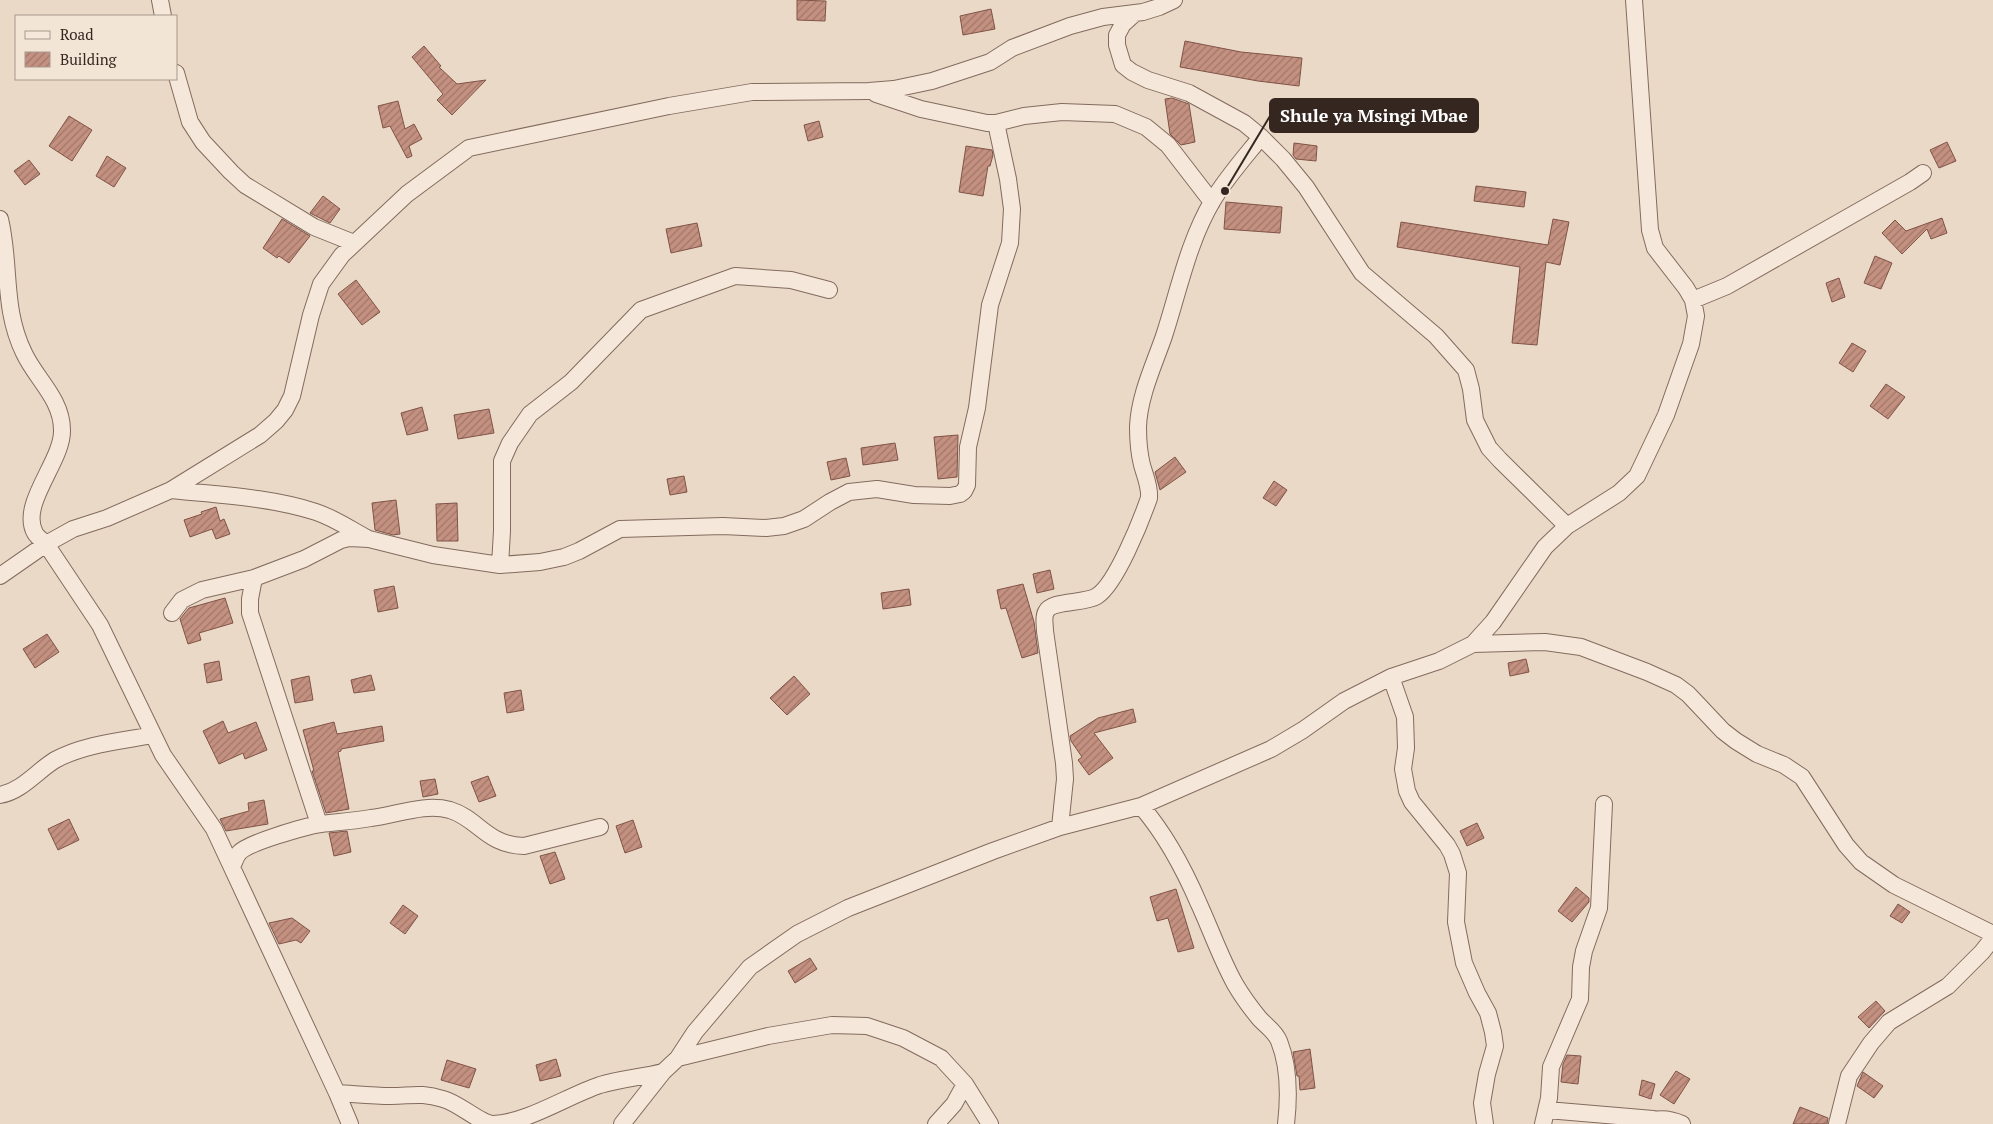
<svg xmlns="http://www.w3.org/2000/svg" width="1993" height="1124" font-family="'PT Serif',serif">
<defs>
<pattern id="building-hatch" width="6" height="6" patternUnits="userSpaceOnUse" patternTransform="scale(1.25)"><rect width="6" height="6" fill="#c49181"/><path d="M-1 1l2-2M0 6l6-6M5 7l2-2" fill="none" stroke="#a07669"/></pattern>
</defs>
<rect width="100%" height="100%" fill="#ead9c7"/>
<!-- building -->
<path fill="url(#building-hatch)" stroke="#805347" d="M797,0l29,1 -1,20 -28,-1z
M991,9l4,20 -32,6 -3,-19z
M1185,41l56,11 61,6 -3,28 -41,-5 -78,-14z
M424,46l17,20 -2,1 18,17 29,-4 -34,35 -15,-15 6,-6 -31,-37z
M1172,98l17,6 6,38 -14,3 -11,-11 -5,-35z
M398,101l7,28 9,-5 8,15 -13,7 3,10 -5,2 -17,-32 -7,2 -5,-22z
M69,116l23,14 -20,31 -23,-15z
M819,121l4,16 -15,4 -4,-16z
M1947,142l9,19 -17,7 -9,-18z
M1294,143l23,3 -1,15 -20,-2 -3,-4z
M966,146l26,4 1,5 -3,11h-2l-5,30 -24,-4z
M107,156l19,12 -12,19 -18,-11z
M29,160l11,14 -15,11 -11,-14z
M1476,186l50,6 -2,15 -50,-6z
M323,196l17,13 -10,14 -20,-10z
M1226,202l56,5 -2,26 -56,-4z
M1942,218l5,15 -16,6 -4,-10 -25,25 -20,-21 13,-13 11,11z
M282,219l28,17 -21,27 -10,-7 -2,2 -14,-10z
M1553,219l16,3 -9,43 -14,-3 -9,83 -25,-2 8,-76 -123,-20 4,-25 147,23z
M697,223l5,23 -31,7 -5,-24z
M1875,256l17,7 -11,26 -17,-6z
M1839,278l6,19 -13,5 -6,-19z
M356,280l24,32 -18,13 -24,-31z
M1852,343l14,8 -13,21 -14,-9z
M1886,384l19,13 -17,22 -18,-13z
M422,407l6,23 -21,5 -6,-22z
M489,409l5,24 -36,6 -4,-24z
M958,435l-1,42 -19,2 -4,-42z
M895,443l3,17 -35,5 -2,-17z
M1175,457l11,15 -26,18 -5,-18z
M846,458l4,18 -19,4 -4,-18z
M684,476l3,16 -17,3 -3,-16z
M1274,481l13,9 -11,16 -13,-8z
M396,500l4,34 -7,1 -18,-5 -3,-27z
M457,503l1,38h-21l-1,-37z
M216,507l4,14 4,-2 6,15 -14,5 -4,-10 -22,8 -6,-17 18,-6 -1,-2z
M1050,570l4,19 -17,4 -4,-19z
M1023,584l11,38 4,31 -16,5 -16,-50 -5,1 -4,-19z
M394,586l4,22 -20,4 -4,-22z
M909,589l2,16 -28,4 -2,-16z
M225,598l8,25 -34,10 2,7 -13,4 -8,-25 9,-11z
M47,634l12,18 -24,16 -12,-19z
M1526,659l3,13 -19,4 -2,-13z
M219,661l3,19 -15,3 -3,-19z
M371,675l4,15 -21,3 -3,-13z
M309,676l4,24 -18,3 -4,-23z
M794,676l16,18 -23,21 -17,-17z
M521,690l3,20 -17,3 -3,-20z
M1133,709l3,13 -42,11 19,25 -24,17 -11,-15 4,-3 -11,-16 -1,-5 28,-18z
M223,721l5,12 28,-11 11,28 -22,9 -2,-6 -24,11 -16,-33z
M334,722l3,12 45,-8 2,15 -43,8v2l-3,1 11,57 -23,4 -14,-42h2l-11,-41z
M488,776l8,20 -17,6 -8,-20z
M435,779l3,15 -15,3 -3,-16z
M264,800l4,24 -42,7 -6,-12 29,-8 -1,-8z
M69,819l10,21 -21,10 -10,-21z
M633,820l9,27 -17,6 -9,-27z
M1477,823l7,15 -17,8 -7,-15z
M347,831l4,21 -17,4 -5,-23z
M555,852l10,27 -15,5 -10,-28z
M1576,887l13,11v4l-17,20 -14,-11z
M1176,889l18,59 -16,4 -10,-34 -11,3 -7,-24z
M1898,904l12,8 -8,11 -12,-7z
M403,905l15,11 -13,18 -15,-11z
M292,918l18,13 -9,12 -5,-3 -17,4 -10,-21z
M810,958l7,11 -22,14 -7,-12z
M1876,1001l9,10 -16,17 -11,-11z
M1310,1049l5,39 -15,2 -1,-14h-2l-4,-24z
M1567,1055l14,1 -3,28 -17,-2 2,-18z
M556,1059l5,17 -21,5 -4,-16z
M447,1060l29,9 -7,19 -28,-8z
M1676,1071l14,8 -16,25 -14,-9z
M1863,1072l20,14 -9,12 -17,-12z
M1642,1080l13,4 -4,15 -12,-4z
M1800,1107l28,11 -1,6h-34z"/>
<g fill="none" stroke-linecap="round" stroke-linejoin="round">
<!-- street casing -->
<g stroke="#836b5e" stroke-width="18">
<path id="street" d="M160,0l3,16
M1135,13l-12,11 -6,11v10l6,20 9,7 16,8 41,13 55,30 17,14 22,22 23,28 56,86 74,63 30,34 5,19 4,31 14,28 11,12 67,66
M176,73l14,49 13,20 28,30 14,13 69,42 40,16
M876,94l45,15 66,14h9l28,-7 38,-4 53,2 31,13 22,18 44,57
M0,219c11,46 2,89 24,134 12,26 38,46 38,77 1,31 -43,74 -27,103 2,4 8,8 11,11l54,81 63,130 51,74 123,264 13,31
M1693,300l34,-14 183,-104 13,-9
M171,490c47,5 99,7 145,22 18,6 34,17 51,26
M500,565l2,-34v-70l8,-18 20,-29 41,-32 70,-72 94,-34 56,4 38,10
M0,576l46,-32 27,-15 34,-11 64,-28 89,-55 16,-14 9,-11 7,-14 19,-81 10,-31 21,-29 65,-61 62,-46 200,-42 83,-14 117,-1 25,-2 38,-8 58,-19 22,-14 58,-22 33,-9 40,-5 16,-5 15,-7
M254,578l-4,21v14l69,211
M172,613l10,-13 20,-10 52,-12 50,-19 37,-19 8,-2 20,1 64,16 67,10 40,-3 24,-5 15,-6 41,-22 103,-3 43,2 18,-2 20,-7 26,-17 19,-10 28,-3 37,6 36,1 10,-2 4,-3 3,-6 1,-38 9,-39 13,-103 20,-62 2,-34 -4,-30 -12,-56
M1473,644l72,-2 36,5 66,25 29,13 12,9 35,37 13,10 21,13 27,11 18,12 44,68 15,17 33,23 99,49
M1391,677l14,40 1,31 -3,21 4,22 5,11 35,43 5,9 6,19 -2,49 8,41 13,30 11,20 5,19 2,14 -8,28 -5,29 3,21
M0,795c22,-4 37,-24 55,-35 29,-16 66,-19 98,-25
M1141,806c25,29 43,63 58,98 12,26 22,55 36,80 7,12 15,23 24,34 7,8 16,13 20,23 10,25 10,57 7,83
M1060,827l5,-48 -1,-16 -19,-132c0,-6 -2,-14 1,-19 5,-12 39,-8 51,-16 19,-12 44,-75 52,-98 1,-12 -4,-22 -7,-33 -3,-12 -4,-26 -4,-38 1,-31 16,-62 26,-91 15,-46 24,-94 49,-136 14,-23 31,-42 48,-63
M232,867c2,-4 4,-11 7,-14 8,-10 67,-27 82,-29 17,-2 33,-3 50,-6 26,-3 53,-15 79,-8 29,9 36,35 74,36l76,-19
M678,1058l90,-22 64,-11 35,1 36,12 38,20 24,26 25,40
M337,1093c18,1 36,3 54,3 20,0 30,-4 52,3 16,4 38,25 50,25 34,-1 74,-28 107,-39 20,-6 43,-8 63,-13
M1547,1110l106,9
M1645,1123c13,-6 24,-5 37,1
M622,1124l41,-52 15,-14 17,-26 55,-65 47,-33 51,-26 145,-57 67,-24 81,-21 130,-57 32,-19 41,-29 47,-24 48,-16 34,-17 20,-22 52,-75 22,-21 52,-33 18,-17 29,-61 25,-71 5,-28 -3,-16 -7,-12 -31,-40 -5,-18 -16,-230
M936,1124l18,-20 11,-20
M1543,1124l6,-26 2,-31 29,-68 1,-32 3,-16 15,-43 5,-104
M1837,1124l12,-48 22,-33 18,-21 59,-36 34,-34 11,-14"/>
</g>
<!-- street -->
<use href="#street" stroke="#f5e8da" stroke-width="16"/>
</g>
<!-- callouts -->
<path fill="none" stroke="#352720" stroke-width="2" d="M1225 191L1270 116"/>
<circle fill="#352720" stroke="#f2e5d6" stroke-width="2" cx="1225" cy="191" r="5"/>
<rect fill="#352720" stroke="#352720" stroke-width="2" x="1270" y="99" width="208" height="33" rx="5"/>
<g font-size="18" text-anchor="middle" font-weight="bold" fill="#fff">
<text x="1374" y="122">Shule ya Msingi Mbae</text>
</g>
<!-- legend -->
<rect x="15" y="15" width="162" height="65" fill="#f2e5d6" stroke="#a6998d"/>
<rect x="25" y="31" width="25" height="8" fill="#f5e8da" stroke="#a6998d"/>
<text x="60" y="40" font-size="15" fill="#352720">Road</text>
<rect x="25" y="52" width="25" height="15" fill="url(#building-hatch)" stroke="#a6998d"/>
<text x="60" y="65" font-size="15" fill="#352720">Building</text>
</svg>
